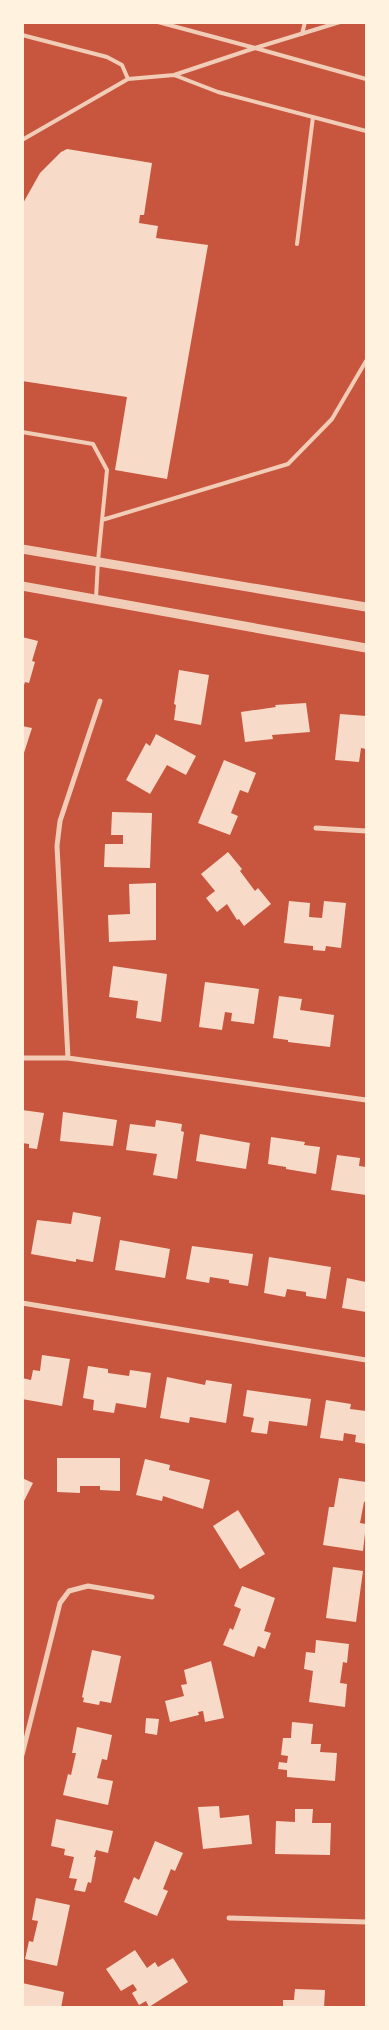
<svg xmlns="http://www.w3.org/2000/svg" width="389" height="2030" font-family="Arial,sans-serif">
<rect width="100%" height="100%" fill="#c8553d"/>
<!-- building -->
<path fill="#f7dbc8" d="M67,149l85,14 -8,52h-4l-1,8 19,3 -2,12 52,7 -41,234 -52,-9 12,-73 -105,-16v-176l18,-32 21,-21z
M22,637l16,4 -6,20 3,1 -6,21 -4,-1 -2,6z
M179,670l30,5 -8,50 -27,-5 2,-15 -2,-1z
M306,703l4,29 -38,3 1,4 -28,3 -4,-30 35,-5 -1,-2z
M340,714l26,2v33l-5,-1 -2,14 -24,-2z
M22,726l10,2 -9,28h-1z
M156,734l40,22 -10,19 -19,-10 -17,29 -24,-14 20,-37 4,3z
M224,760l32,13 -8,20 -8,-3 -9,23 7,3 -8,19 -32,-12z
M112,812l40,1 -2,55 -46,-1 1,-23h18v-9h-12z
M228,852l14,17 -2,2 15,20 3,-3 13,16 -27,22 -5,-7 -2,1 -10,-16 -10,8 -11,-14 9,-7 -14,-17z
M156,883v57l-47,2 -1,-27 22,-1 -1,-30z
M289,901l21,2 -1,14 13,1 2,-17 22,2 -5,45 -15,-2 -1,5 -12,-1v-4l-29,-3z
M113,966l54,8 -6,48 -25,-4 2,-17 -29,-4z
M205,982l54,7 -5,35 -23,-3 1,-8 -7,-1 -3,18 -23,-3z
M279,996l23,3 -2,11 34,5 -4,32 -42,-5v-2l-15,-2z
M22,1110l22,3 -7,36 -8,-1v-4l-7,-1z
M63,1112l54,8 -4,26 -53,-5z
M156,1120l26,4 -1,7 3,1 -7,47 -24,-4 4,-21 -31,-4 4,-26 25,3z
M200,1134l50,9 -4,26 -50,-8z
M271,1137l34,5 -1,3 16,2 -4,27 -30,-5v-2l-18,-3z
M337,1155l23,3 -1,8 7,1v28l-35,-5z
M73,1212l28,5 -8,45 -17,-3v3l-45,-8 6,-34 34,4z
M120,1240l50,9 -5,29 -50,-8z
M192,1246l61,8 -5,32 -19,-3v-3l-19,-3 -1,6 -23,-4z
M269,1257l62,10 -5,32 -20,-3v-4l-19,-3 -2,8 -21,-4z
M347,1278l19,4v30l-24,-4z
M42,1355l28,4 -8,47 -40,-7v-21l9,2 2,-10 7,1z
M88,1366l20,3v4l21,3 1,-6 21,3 -5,35 -30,-5 -2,10 -21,-3 1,-10 -11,-2z
M167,1377l38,8 1,-5 26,4 -6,39 -36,-6 -1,6 -29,-5z
M247,1390l64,9 -4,27 -38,-5 -2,13 -16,-2 3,-14 -11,-2z
M326,1400l25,4 -1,5 16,2v33l-11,-2 1,-7 -12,-2 -1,8 -23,-3z
M57,1458h63v33l-20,-1v-4h-20v7l-23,-1z
M145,1459l25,6 -1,5 41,10 -7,29 -40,-13 -1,5 -26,-6z
M22,1478l11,5 -9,18 -2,-1z
M339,1478l27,4v19l-2,1 -4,21 6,1 -3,27 -40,-6 6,-38h5z
M238,1510l27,44 -25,15 -27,-43z
M333,1567l30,4 -7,51 -30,-4z
M242,1586l33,12 -11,33 7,2 -6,16 -7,-3 -4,11 -31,-12 7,-17 3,2 8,-21 -7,-3z
M316,1640l33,4 -2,19 -4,-1 -3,21 7,1 -2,23 -36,-5 4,-31 -9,-2 2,-17 9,1z
M92,1650l29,6 -10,47 -11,-2 -1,4 -16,-3 1,-4 -2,-1z
M211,1661l13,57 -19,4 -2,-11 -5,1 1,3 -29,7 -5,-21 19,-5 -3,-11 6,-1 -3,-14z
M146,1718l13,1 -2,16 -12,-2z
M292,1722l21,2 -2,20h10l-1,8 17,1 -2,28 -48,-4v-7l-9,-1 1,-7 8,1 1,-7 -7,-1 2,-17h8z
M77,1727l35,8 -5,25 -5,-1 -5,19 16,3 -5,24 -45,-10 5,-21 3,1 5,-22h-4z
M219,1806l1,12 29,-3 3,29 -49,5 -5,-42z
M295,1809h18l-1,14h19l-1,32 -55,-1 1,-33 19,1z
M56,1819l57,12 -5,22 -12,-3 -2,7h2l-5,26 -3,-1 -3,10 -11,-2 3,-11 -8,-1 5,-21 -10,-2 1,-6 -14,-3z
M155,1841l28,12 -8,18 -4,-2 -8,20 5,2 -11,25 -33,-14 10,-25 5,3z
M36,1898l34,7 -13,61 -32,-7 4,-18 4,1 5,-21 -6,-1z
M135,1950l12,18 8,-6 3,5 15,-9 15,24 -39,25 -3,-6 -7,4 -7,-12 5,-3 -4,-6 -12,7 -15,-22z
M22,1983l42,9 -3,16h-39z
M295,1989l30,1 -1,18h-43v-2h2v-6h11z"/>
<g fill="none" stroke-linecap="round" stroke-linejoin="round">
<!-- service -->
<path stroke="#f1ccb7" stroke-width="4" d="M158,22l97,26 85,-26
M302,34l3,-12
M22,35l85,22 15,8 6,14
M174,75l44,17 148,39
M22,140l106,-61 46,-4 81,-27 111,31
M297,244l16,-127
M22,432l71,12 14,26 -9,91 -2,37
M102,520l186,-56 44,-45 34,-58"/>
<!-- minor -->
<path stroke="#f1ccb7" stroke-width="5" d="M316,828l50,3
M22,1058h46l298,42
M68,1058l-11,-212 3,-25 40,-120
M22,1303l344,57
M22,1755l38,-152 9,-12 19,-5 64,11
M229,1918l137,4"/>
<!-- tertiary -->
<path stroke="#f1ccb7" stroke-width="9" d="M22,549l344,58
M22,586l344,62"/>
</g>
<!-- border -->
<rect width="389" height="2030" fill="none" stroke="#fff3e0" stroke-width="48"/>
</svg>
